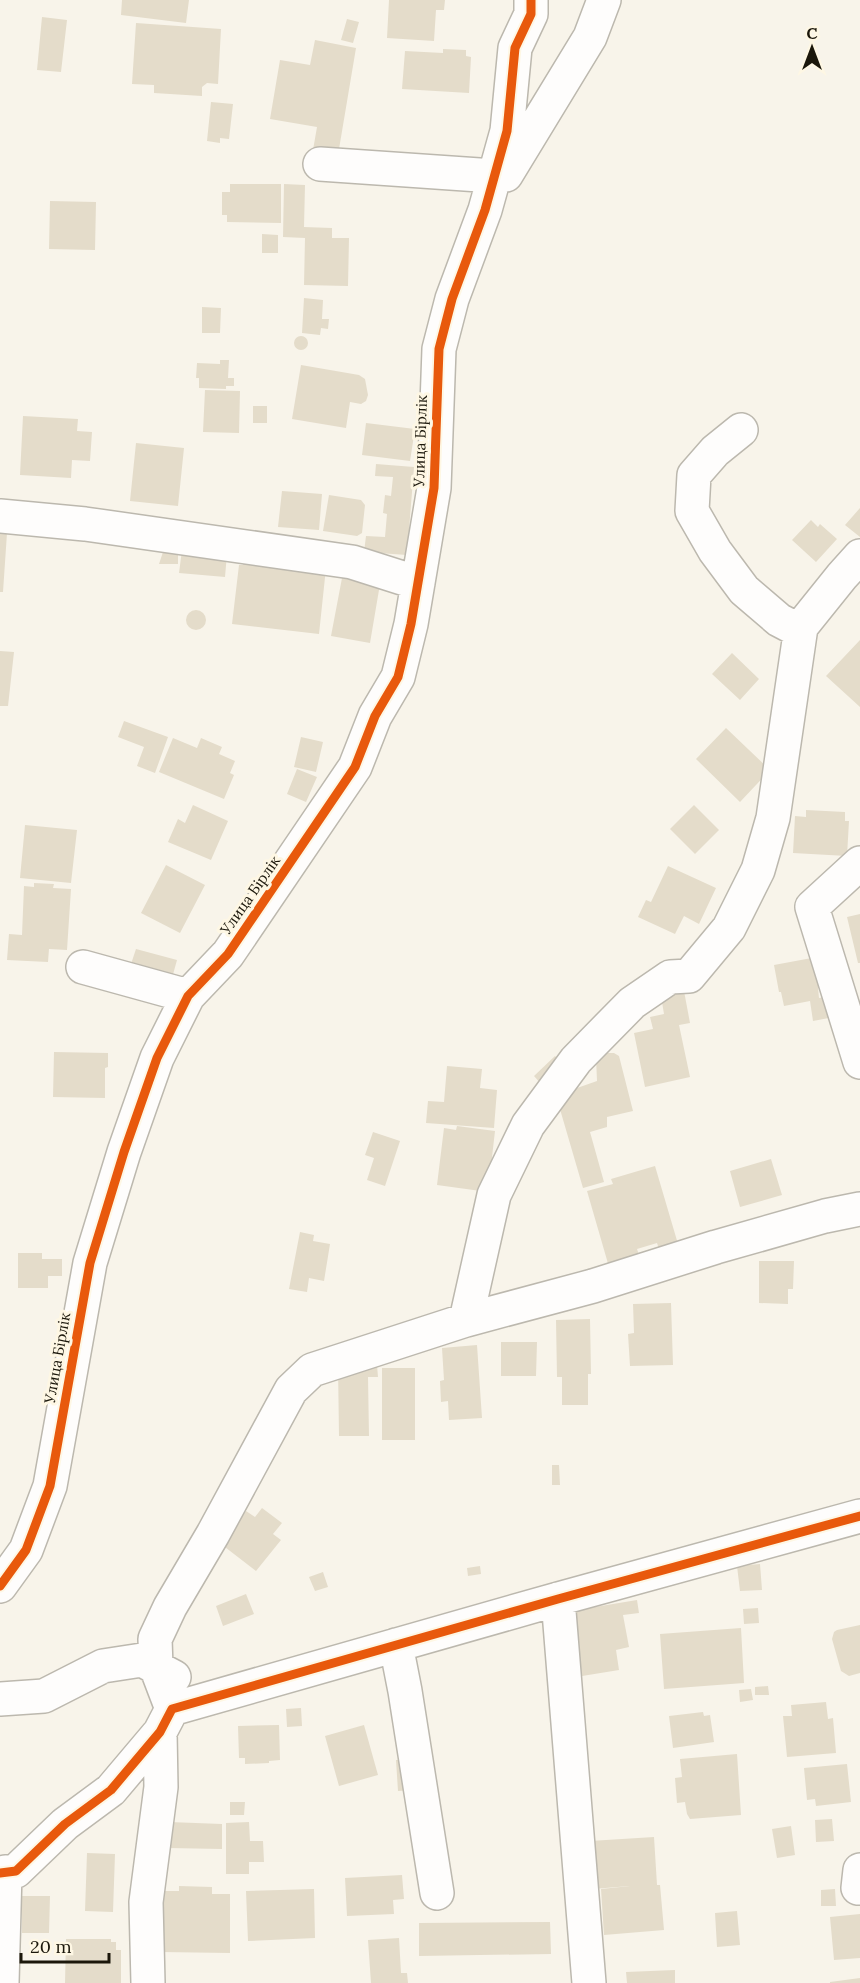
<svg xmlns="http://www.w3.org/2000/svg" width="860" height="1983" font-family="Lora,serif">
<rect width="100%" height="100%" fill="#f8f4ea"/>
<!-- building -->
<path fill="#e4dcca" d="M122,0h67l-3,23 -65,-8z
M389,0h56l-1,10h-8l-2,31 -47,-3z
M42,17l25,3 -6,52 -24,-2z
M347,19l12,3 -6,21 -12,-3z
M136,23l85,6 -3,55 -11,-1 -5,4v9l-48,-3v-8l-22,-1z
M315,40l41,8 -18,107 -25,-5 4,-23 -47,-8 10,-59 30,5z
M443,49l23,1v6l5,1 -2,36 -67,-4 3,-38 38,2z
M211,102l22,2 -4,35 -9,-1v5l-13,-2z
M230,184h51v39l-54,-1v-7h-5v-23h8z
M284,184l21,1 -1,42 28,1v10h17l-1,48 -44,-1 1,-47 -22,-1z
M50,201l46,1 -1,48 -46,-1z
M262,234l16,1v18h-16z
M304,298l19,2 -1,19h7l-1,10 -7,-1 -1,7 -18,-2z
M202,307l19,1 -1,25h-18z
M294 343a7 7 0 1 1 14 0a7 7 0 1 1-14 0Z
M220,360h9l-1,18h6v8h-8v3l-27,-1v-10h-3l1,-15 23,1z
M301,365l58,10 6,4 3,16 -2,6 -5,3 -11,-2 -4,26 -54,-9z
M205,390l35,1 -1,42 -36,-1z
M253,406h14v17h-14z
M23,416l55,3 -1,12 15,1 -2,29 -18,-1 -1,18 -51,-3z
M366,423l49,6 -5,32 -48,-6z
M136,443l48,5 -6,58 -48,-5z
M376,464l38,3 -7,88 -43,-3 2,-16 19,1 2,-23 -4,-1 2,-18 6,1 2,-19 -18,-1z
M282,491l40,3 -3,36 -41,-3z
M329,495l32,5 4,5 -3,28 -5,3 -34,-5z
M860,508v29l-15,-12z
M811,520l7,7 2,-3 17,15 -21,23 -24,-22z
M0,532l7,1 -4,59h-3z
M164,549h14v15h-19z
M182,550l45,4 -2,23 -46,-4z
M244,558l82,10 -7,66 -87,-10 7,-59h4z
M342,578l38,6 -10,59 -39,-7z
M186 620a10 10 0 1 1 20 0a10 10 0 1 1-20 0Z
M860,640v67l-34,-31z
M0,651l14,1 -6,54h-8z
M732,653l27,26 -19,21 -28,-26z
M124,721l44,16 -13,36 -18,-7 7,-19 -26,-10z
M726,728l44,42 -30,32 -44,-43z
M301,737l22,5 -7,30 -22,-5z
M173,738l24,10 4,-10 21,9 -3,7 16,7 -5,12 4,2 -10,24 -65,-27z
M297,769l20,8 -11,25 -19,-8z
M193,805l35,16 -17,39 -43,-18 10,-23 7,4z
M694,805l25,25 -24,24 -25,-25z
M806,810l39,2v9h4l-2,35 -54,-3 2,-37 11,1z
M25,825l52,5 -6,53 -51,-5z
M166,865l39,20 -25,48 -39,-20z
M668,866l48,22 -17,36 -15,-8 -9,18 -37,-17 8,-17 5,2z
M34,883l20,1 -1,4 18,1 -4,61 -18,-1 -1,13 -41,-2 2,-26 13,1 2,-49 10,1z
M860,914v49h-2l-11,-46z
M136,949l41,11 -5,18 -42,-11z
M817,957l10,29 -9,2 1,10 12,-2 3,21 -21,4 -3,-20 -26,5 -3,-14h-2l-5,-27z
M684,991l6,32 -11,2 11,52 -45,10 -11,-54 19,-4 -3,-12 14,-3 -3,-18z
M54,1052l54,1v14l-3,1v30l-52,-1z
M607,1053h7l5,3 14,55 -26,6v10l-17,5 14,50 -21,6 -26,-89 3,-5 37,-13 -1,-24 2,-2z
M555,1056l8,9 -21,20 -8,-9z
M447,1066l35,3 -2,19 17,2 -3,38 -68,-5 2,-22 16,1z
M457,1126l38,5 -7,61 -51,-7 7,-57 12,2z
M373,1132l27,9 -15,45 -18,-6 7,-22 -9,-3z
M771,1159l11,36 -42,12 -10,-36z
M655,1166l23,78 -19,5 -2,-6 -20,6 3,9 -31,9 -22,-76 26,-7 -2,-5z
M300,1232l14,3 -1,6 17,3 -6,37 -15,-3 -2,14 -18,-3z
M18,1253h24v6h20v17h-14v12h-30z
M759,1261h35l-1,28h-5v15l-29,-1z
M671,1303l2,62 -43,1 -2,-32 6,-1 -1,-29z
M590,1319l1,55h-3v31h-26v-28h-5l-1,-57z
M501,1342h36l-1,34h-35z
M477,1345l5,73 -33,2 -1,-19 -7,1 -1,-21 4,-1 -2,-32z
M338,1365h39l1,12h-10l1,59h-30z
M382,1368h33v72h-33z
M552,1465h7l1,20h-8z
M262,1508l20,15 -9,11 8,6 -25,31 -35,-27 25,-33 9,6z
M760,1564l2,26 -22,1 -3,-25z
M480,1566l1,8 -13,2 -1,-8z
M323,1572l5,15 -13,4 -6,-14z
M246,1594l8,20 -31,12 -7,-20z
M637,1600l2,13 -16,2 6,32 -13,3 3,20 -43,7 -11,-65z
M758,1608l1,15 -15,1 -1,-15z
M860,1625v48l-11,3 -8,-5 -9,-32 2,-7 3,-2z
M741,1628l3,55 -80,6 -4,-55z
M768,1686l1,9h-14v-8z
M751,1689l2,11 -13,2 -1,-12z
M826,1702l2,17 5,-1 3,35 -49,4 -4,-41h9l-1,-11z
M301,1708l1,18 -15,1 -1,-18z
M703,1712l1,4 6,-1 4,27 -41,6 -4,-32z
M279,1725l1,35 -11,1v2l-24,1v-6h-6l-1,-32z
M364,1725l14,50 -39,11 -14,-50z
M737,1754l4,61 -51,4 -3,-5 -2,-12 -8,1 -2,-25 7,-1 -2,-18z
M410,1759l2,31 -14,1 -2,-31z
M847,1764l4,38 -35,4 -1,-7 -8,1 -3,-32z
M230,1802h15l-1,13h-14z
M832,1819l2,22 -18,1 -1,-22z
M169,1822l53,2v25l-54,-1z
M249,1822l1,19h13l1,21h-15v12h-23v-51z
M791,1826l4,29 -18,3 -5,-29z
M654,1837l3,48h3l4,45 -60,5 -3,-46 29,-3 -37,3 -3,-48z
M87,1853l28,1 -2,58 -28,-1z
M402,1875l2,24 -11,1 1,14 -47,2 -2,-38z
M179,1886l33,1v7h18v59l-69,-1 1,-61h17z
M314,1889l1,49 -67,3 -2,-50z
M835,1889l1,17h-15v-16z
M22,1896h28l-1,37h-27z
M737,1911l3,34 -23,2 -2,-34z
M860,1914v44l-26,2 -4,-43z
M550,1922l1,32 -132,2v-33z
M399,1938l2,35h6l1,10h-37l-3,-43z
M66,1939h45v3h5v8h5v33h-56z
M675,1970v13h-48l-1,-11z
M860,1978v5h-30v-1z"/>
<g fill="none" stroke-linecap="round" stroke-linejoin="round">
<!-- minor casing -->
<g stroke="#bcb8ae" stroke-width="36">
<path id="minor" d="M320,164l174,12
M506,175l84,-138 14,-37
M741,430l-26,21 -21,24 -2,36 23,40 29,39 35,30 21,11
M0,516l85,8 267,38 66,21
M860,863l-48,44 48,155
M83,967l105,29
M466,1320l28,-125 34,-70 48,-65 56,-57 38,-26 19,-1 40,-48 29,-58 15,-52 28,-191 41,-51 18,-20
M0,1586l26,-36 24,-64 40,-223 34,-111 33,-94 31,-62 40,-42 127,-187 20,-51 23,-39 13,-53 23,-136 5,-139 13,-50 33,-89 22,-79 8,-83 16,-34v-14
M558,1599l31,384
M396,1645l9,46 32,202
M0,1699l44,-3 59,-30 39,-6 32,17
M172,1709l-16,-42 -1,-28 15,-32 43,-73 78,-144 21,-20 154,-50 127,-34 123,-39 109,-31 35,-7
M0,1873l16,-2 49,-47 46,-34 49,-58 12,-23 386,-110 302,-83
M858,1888l2,-18
M2,1983l3,-111
M148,1983l-2,-81 15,-115 -1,-55"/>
</g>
<!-- minor -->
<use href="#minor" stroke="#fefdfc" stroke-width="33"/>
<!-- cycleway casing -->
<g stroke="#fef7e4" stroke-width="13">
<path id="cycleway" d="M0,1586l26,-36 24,-64 40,-223 34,-111 33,-94 31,-62 40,-42 127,-187 20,-51 23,-39 13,-53 23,-136 5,-139 13,-50 33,-89 22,-79 8,-83 16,-34v-14
M0,1873l16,-2 49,-47 46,-34 49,-58 12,-23 386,-110 302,-83"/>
</g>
<!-- cycleway -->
<use href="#cycleway" stroke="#e8590c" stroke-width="9"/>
</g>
<g text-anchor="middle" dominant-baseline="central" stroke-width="6" stroke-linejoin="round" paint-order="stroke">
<!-- street labels -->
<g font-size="15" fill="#1b170b" stroke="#fef7e4">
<text transform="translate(420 441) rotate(-88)">Улица Бірлік</text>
<text transform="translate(250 895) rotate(-55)">Улица Бірлік</text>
<text transform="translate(57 1358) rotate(-80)">Улица Бірлік</text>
</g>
</g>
<!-- north arrow -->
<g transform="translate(812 48)" stroke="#fef7e4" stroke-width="4.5" paint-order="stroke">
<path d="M0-4.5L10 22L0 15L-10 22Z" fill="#1b170b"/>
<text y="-9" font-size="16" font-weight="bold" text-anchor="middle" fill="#1b170b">С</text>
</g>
<!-- scale -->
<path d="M21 1953v9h88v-9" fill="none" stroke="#1b170b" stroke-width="3"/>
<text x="30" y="1953" font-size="18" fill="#1b170b" stroke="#fef7e4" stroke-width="4.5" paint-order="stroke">20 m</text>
</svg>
